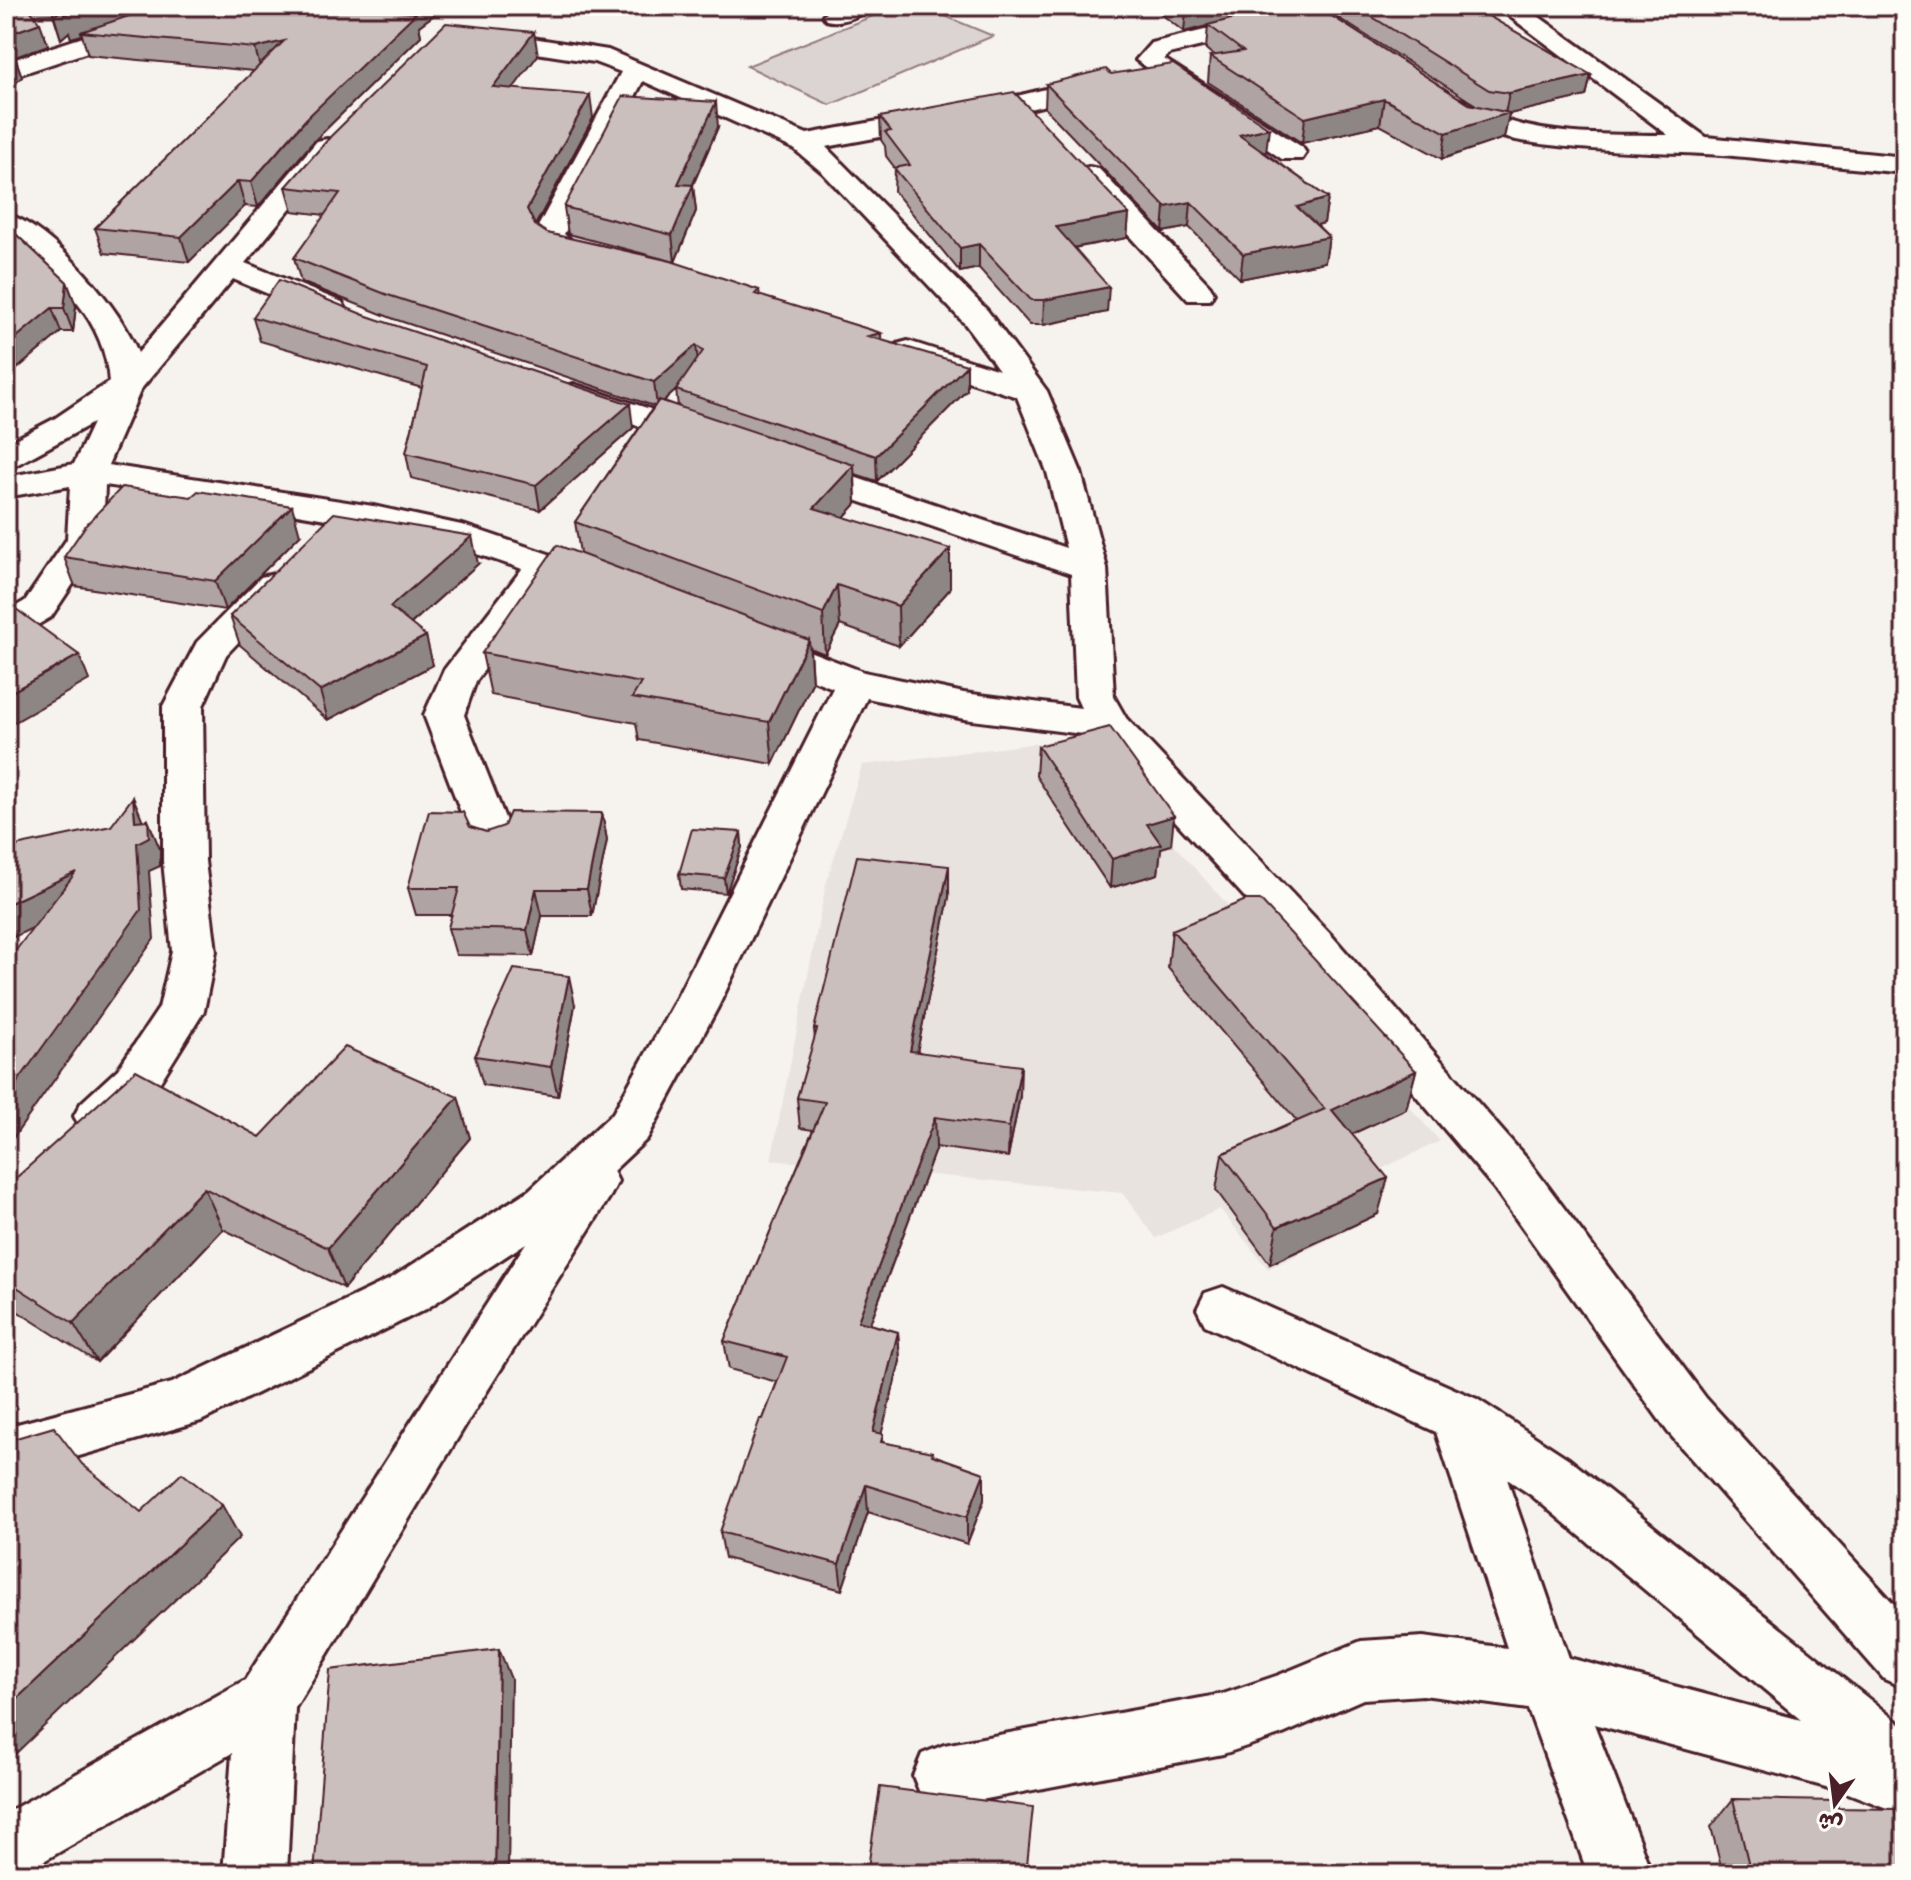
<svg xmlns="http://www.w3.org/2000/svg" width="1911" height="1880" font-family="Mynerve,'Playpen Sans Arabic',sans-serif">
<rect width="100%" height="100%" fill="#f6f3ef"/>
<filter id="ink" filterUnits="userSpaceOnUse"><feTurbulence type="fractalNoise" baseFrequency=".0125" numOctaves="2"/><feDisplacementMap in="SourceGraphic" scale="16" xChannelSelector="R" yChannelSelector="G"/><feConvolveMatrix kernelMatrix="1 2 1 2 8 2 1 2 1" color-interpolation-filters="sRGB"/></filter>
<g filter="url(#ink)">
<!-- built -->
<path fill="#e9e3e0" d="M1078,738l362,403 -86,41 27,32 -113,55 -48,-60 -64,29 -34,-45 -351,-33 55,-276 36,-119z"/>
<!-- green -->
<path fill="#dcd4d2" stroke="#937a7e" stroke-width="2" d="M898,6h23l72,30 -163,69 -83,-39z"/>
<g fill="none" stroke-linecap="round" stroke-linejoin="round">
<!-- minor casing -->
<g stroke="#4a1f2b" stroke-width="6">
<path id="minor" d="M835,6h34c-8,11 -29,18 -43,14l-3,-5z
M1496,6h28l182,131 199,20v16c-61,-5 -122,-13 -183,-18 -60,-5 -249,1 -284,-50l4,-6c22,-5 48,16 70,23 49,15 105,12 156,13z
M1267,15l9,3 4,5 -4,5 -107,26 -5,5 138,88 4,6 -4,6h-20l-146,-99 15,-17z
M139,19l13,8 -4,5 -142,47v-17z
M475,29l133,21 199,84 214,-39 82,-20 9,2 4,6 -4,6 -91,22 -195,36 161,163 60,81 34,81 26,96 7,129 12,21 206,218 196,224 178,238 199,218v72l-21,-9 -216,-247 -174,-244 -194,-230 -202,-222 -134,-17 -97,-21 -149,309 -71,132 -34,32 5,10 -7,14 -146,231 -170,282 -8,166h-64l9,-121 -204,117 -22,4v-61l239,-133 281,-437 -100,66 -225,112 -195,56v-50l166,-44 218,-104 139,-89 84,-77 60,-108 160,-317 -92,-37 -6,-8 6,-8 13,-4 13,4 97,37 100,21 117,15 -5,-11 -5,-123 -286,-98 -5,-7 5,-7 12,-3 12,3 257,86 -19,-76 -30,-75 -120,-39 -5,-7 5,-7 11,-3 91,29 -34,-46 -142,-151 -29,-24 -151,-68 -79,153 8,7 41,9 4,6 -4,6c-23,6 -72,-3 -79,-28l87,-162 -27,-10 -128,-20 -4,-5 4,-5z
M327,139l10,2 4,6 -96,116 97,39 4,7 -4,7h-22l-87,-37 -92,110 -33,76 265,41 93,20 148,50 5,8 -5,8 -13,3 -50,-16 -75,102 -12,34 50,126 -6,10 -15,5 -15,-5 -6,-10 -48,-126 20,-45 78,-101c-134,-48 -277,-62 -417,-84l-2,54 -52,78 -32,19 -13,4v-28l19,-11 42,-62 3,-53 -64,11v-20l68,-13 19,-41 -75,41 -12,3v-23l48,-25 55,-37c-4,-67 -54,-105 -103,-145v-23c44,11 117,96 132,139l179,-212z
M1089,167l10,2 111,117 4,7 -4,7h-22l-109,-119 -4,-6 4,-6z
M574,384l140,46 5,7 -5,7 -12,3 -140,-46 -4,-7 4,-7z
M274,574l13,3 5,8 -66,70 -23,51 2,155 11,90 -12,60 -52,84 -37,34 -17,6 -17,-6 -7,-13 7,-13 37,-34 41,-61 13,-57 -9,-90v-155l34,-64 64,-65z
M1223,1287l254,112 92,60 336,269v87l-57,-22 -254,-69 58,150h-64l-60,-165 -105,-14 -60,4 -80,35 -60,20 -279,53 -22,-9 -9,-22 9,-22 22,-9 279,-51 56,-19 82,-34 62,-4 84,11 -71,-216 -231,-107 -8,-16 8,-16zM1507,1479l24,16 270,225 -232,-62z"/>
</g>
<!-- path -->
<path stroke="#4a1f2b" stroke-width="3" stroke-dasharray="1 4" stroke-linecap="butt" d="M1317,11l19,-5"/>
<!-- minor -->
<use href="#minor" fill="#fdfcf7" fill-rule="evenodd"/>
</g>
<!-- wall -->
<path fill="#afa4a3" stroke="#4a1f2b" stroke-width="2" fill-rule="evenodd" d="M6,6h440l-27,20 2,10 -109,107 -54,64 -13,-1 -56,56 -85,-9 -9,-25 159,-157 -166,-16 -6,-20 -11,3 -2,-6 -8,7 -8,-25 -19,1 14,30 -33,12 7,20 -16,15z
M1151,6h165l153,98 7,1 -139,-88 1,-11h133l120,69 -5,21 -77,18 -5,24 -62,21 -62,-34 -78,18 -94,-61 2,-26h4l-8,-7 2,-23 -24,6z
M538,55l-25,33 80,30 -58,107 12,8 212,57 1,6 121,37v7l86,50 -90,91 -22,-7 1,30 -12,13 106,72 -51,57 -59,-21 -15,29 -15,-6 2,35 -39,81 -134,-24 -3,-17 -145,-28 -9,-42 98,-100 -5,-31 79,-116 -260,-87 -93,-37 -7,-24 31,-43 -32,-4 -7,-24zM676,390l2,16 -14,-5z
M1111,74l155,78h-2l64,46 -4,25 -7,2 12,12 -4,25 -85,17 -51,-52 -26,5 -118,-124 1,-24z
M880,117l249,97 -2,24 -53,10 33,64 -64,13h-13l-51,-57 -19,4 -66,-81 1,-23 -9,-12 -1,-10 -4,-6z
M718,127l-25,58 3,26 -21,51 -107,-28 -4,-27z
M6,225l61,57 9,24 -3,26h-12l-55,46z
M364,315l269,113 -93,82 -129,-32 -5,-25 16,-65 -162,-47 -7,-24z
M300,535l-75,75 -150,-24 -11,-29z
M478,564l-67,60 22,41 -105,55 -88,-75 -10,-29z
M1038,746l133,99 -10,3 -3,26 -48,14 -74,-112z
M602,813l5,27 -15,76h-50l-9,40 -77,-1 -8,-27 4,-13h-36l-8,-27 62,-61 16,5z
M741,832l1,15 -16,46 -45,-4 -2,-15z
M949,897l-32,154 103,45 -12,61 -72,-10 -66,177 28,8 2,29 -19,73h2v8l50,13 51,18v27l-17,44 -99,-32 -26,78 -117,-32 -5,-26 57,-150 -48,-13 -5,-28 89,-211 -13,-2 -3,-30 18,-59 -1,-10z
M1172,930l244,141 -10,38 -54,25 26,80 -108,50 -54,-74 6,-36 75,-33 -129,-153z
M575,1005l-17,91 -75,-11 -8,-29z
M458,1097l12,41 -126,150 -121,-59 -126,133 -91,-58v-117z
M1733,1799l105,9 67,66h-182l-12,-47z"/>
<!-- shaded-wall -->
<path fill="#8e8685" stroke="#4a1f2b" stroke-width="2" d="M65,6h73l3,10 -60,16 1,3 -11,3 -2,-6 -8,7 -7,-23z
M410,6h36l-27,20 2,10 -109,107 -54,64 -7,-25 150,-170z
M1207,6h76l-99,26 2,-21z
M40,23l8,22 -33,12 7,20 -16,15v-57z
M534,32l4,23 -41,55 -4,-23z
M284,41l-23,30 -6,-23z
M1591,75l-5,21 -77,18 -5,24 -62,21 4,-26 59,-19 4,-21z
M590,95l3,23 -62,115 -4,-24z
M1384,99l-4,26 -78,18 3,-25z
M716,102l2,25 -37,84 -3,-27z
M1269,128l-3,24 -30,7 3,-24z
M238,181l7,25 -56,56 -8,-25z
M693,185l3,26 -21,51 -3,-27z
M1328,198l-4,25 -31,9 4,-25z
M1191,202l-2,25 -26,5 2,-25z
M1129,214l-2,24 -72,13 1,-24z
M1329,237l-4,25 -85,17 3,-25z
M979,244v24l-19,4v-24z
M67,282l9,24 -3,26 -9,-24z
M1109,287l-2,25 -64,13 1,-25z
M52,308l9,24 -55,46v-32z
M881,333l1,25 -14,-22z
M696,345l3,25 -42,37 -3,-25z
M967,365v25l-90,91 -1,-25z
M630,404l3,24 -93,82 -4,-25z
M854,465l2,39 -40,44 -2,-40z
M292,506l8,29 -75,75 -10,-29z
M472,536l6,28 -81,72 -7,-29z
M950,549v40l-51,57 -1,-40z
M837,585l3,40 -15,29 -2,-40z
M426,636l7,29 -105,55 -8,-29z
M809,640l3,43 -39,81 -4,-42z
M79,655l10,25 -83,47v-32z
M133,797l12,29 3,-6 12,29v17l-11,5 5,68 -148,209v-50l129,-277z
M602,813l5,27 -15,76 -5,-27z
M1174,816l-3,29 -10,3 -3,26 -48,14 2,-29 35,-35z
M741,832l1,15 -16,46 -2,-15z
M949,866v31l-38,184 -1,-30z
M76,872l13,28 -83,41v-36z
M536,889l6,27 -9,40 -6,-26z
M569,976l6,29 -17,91 -7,-29z
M1021,1066l-1,30 -12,61 1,-30z
M1416,1071l-10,38 -82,38 8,-37z
M458,1097l12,41 -126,150 -16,-40z
M935,1117l1,30 -76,203 -2,-29z
M1388,1178l-10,36 -108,50 7,-37z
M204,1188l19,41 -126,133 -24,-39z
M898,1332l2,29 -25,98 -2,-27z
M984,1473v27l-17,44v-27z
M866,1485l2,27 -26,78 -3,-26z
M222,1505l18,32 -234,226v-54z
M499,1649l12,30 -3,195h-13z"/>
<!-- building -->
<path fill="#cbbfbe" stroke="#4a1f2b" stroke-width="2" d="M6,6h21l13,17 -34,12z
M52,6h13l-11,10z
M65,6h28l-29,9z
M147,6h263l-9,6 15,1 -110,106 -55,63 -13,-1 -57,56 -86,-9 189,-187 -29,7 -174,-16 63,-21z
M1179,6h28l-21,5z
M1282,6h34l153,98 40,9 -63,20 -62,-34 -79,19 -95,-62 33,-5 -35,-26z
M1355,6h116l120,69 -82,18 -20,-3z
M446,23l88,9 -41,55 97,8 -63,114 8,16 12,8 124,28 88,29 -4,4 126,39 -13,3 99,29 -91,91 -200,-66 27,-39 -7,-6 -42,37 -266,-87 -94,-37 46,-65 -54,-6 45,-51z
M14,55l-8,7v-5z
M1173,64l96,64 -30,7 89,63 -31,9 32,30 -86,17 -52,-52 -26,5 -119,-123 60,-15 5,5z
M1014,92l115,122 -73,13 53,60 -65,13h-13l-52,-56 -19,4 -66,-80 16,-3 -25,-33 6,-1 -11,-14z
M623,96l93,6 -38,82 15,1 -21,50 -108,-28z
M6,225l61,57 -3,26h-12l-46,38z
M279,280l85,35 266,89 -94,81 -130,-32 21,-86 -174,-50z
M659,400l195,65 -40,43 136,41 -52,57 -61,-21 -14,29 -248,-92z
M122,487l69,10 7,-6 94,15 -77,75 -151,-24 22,-32z
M334,513l138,23 -82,71 36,29 -106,55 -90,-75z
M557,545l252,95 -40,82 -137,-24 9,-15 -159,-30z
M16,609l63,46 -73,40v-82z
M1110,727l64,89 -27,8 14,20 -49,15 -74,-113z
M133,797l2,24 13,-1 1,17 -12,6 4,67 -135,188v-135l70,-91 -70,33v-57l105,-22z
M429,811l34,1 7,15 16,5 18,-6 6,-14 92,1 -15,76h-51l-9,41 -79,-2 11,-40h-51z
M692,829l49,3 -17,46 -45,-4z
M857,856l92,10 -39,185 111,15 -12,61 -74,-10 -77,204 40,11 -25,100 10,2 -2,8 52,10 -1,3 52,18 -17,44 -101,-32 -27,79 -119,-32 40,-113h3l24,-62 -63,-16 101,-239 -28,-4 20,-69h-3z
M1246,900h14l156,171 -84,39 56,68 -111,49 -55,-73 103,-45 -153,-179z
M514,969l55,7 -18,91 -76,-11z
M345,1047l113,50 -130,151 -124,-60 -131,135 -67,-43v-93l130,-117 124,67z
M54,1427l28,37 59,48 41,-39 40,32 -216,204v-268z
M499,1649l-4,225h-181l16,-204z
M880,1787l153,20 -7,67h-159z
M1733,1799l104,2 1,7 57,1 10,35v30h-154z"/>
</g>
<!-- margin -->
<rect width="1911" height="1880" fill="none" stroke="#fdfcf7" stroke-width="32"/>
<rect x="16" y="16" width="1879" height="1848" fill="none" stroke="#4a1f2b" stroke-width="3" filter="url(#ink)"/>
<!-- north arrow -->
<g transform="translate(1835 1804) rotate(194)" stroke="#fdfcf7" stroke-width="6" paint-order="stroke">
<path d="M0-6L14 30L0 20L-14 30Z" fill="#4a1f2b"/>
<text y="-12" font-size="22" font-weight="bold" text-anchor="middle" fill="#4a1f2b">ش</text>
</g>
</svg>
